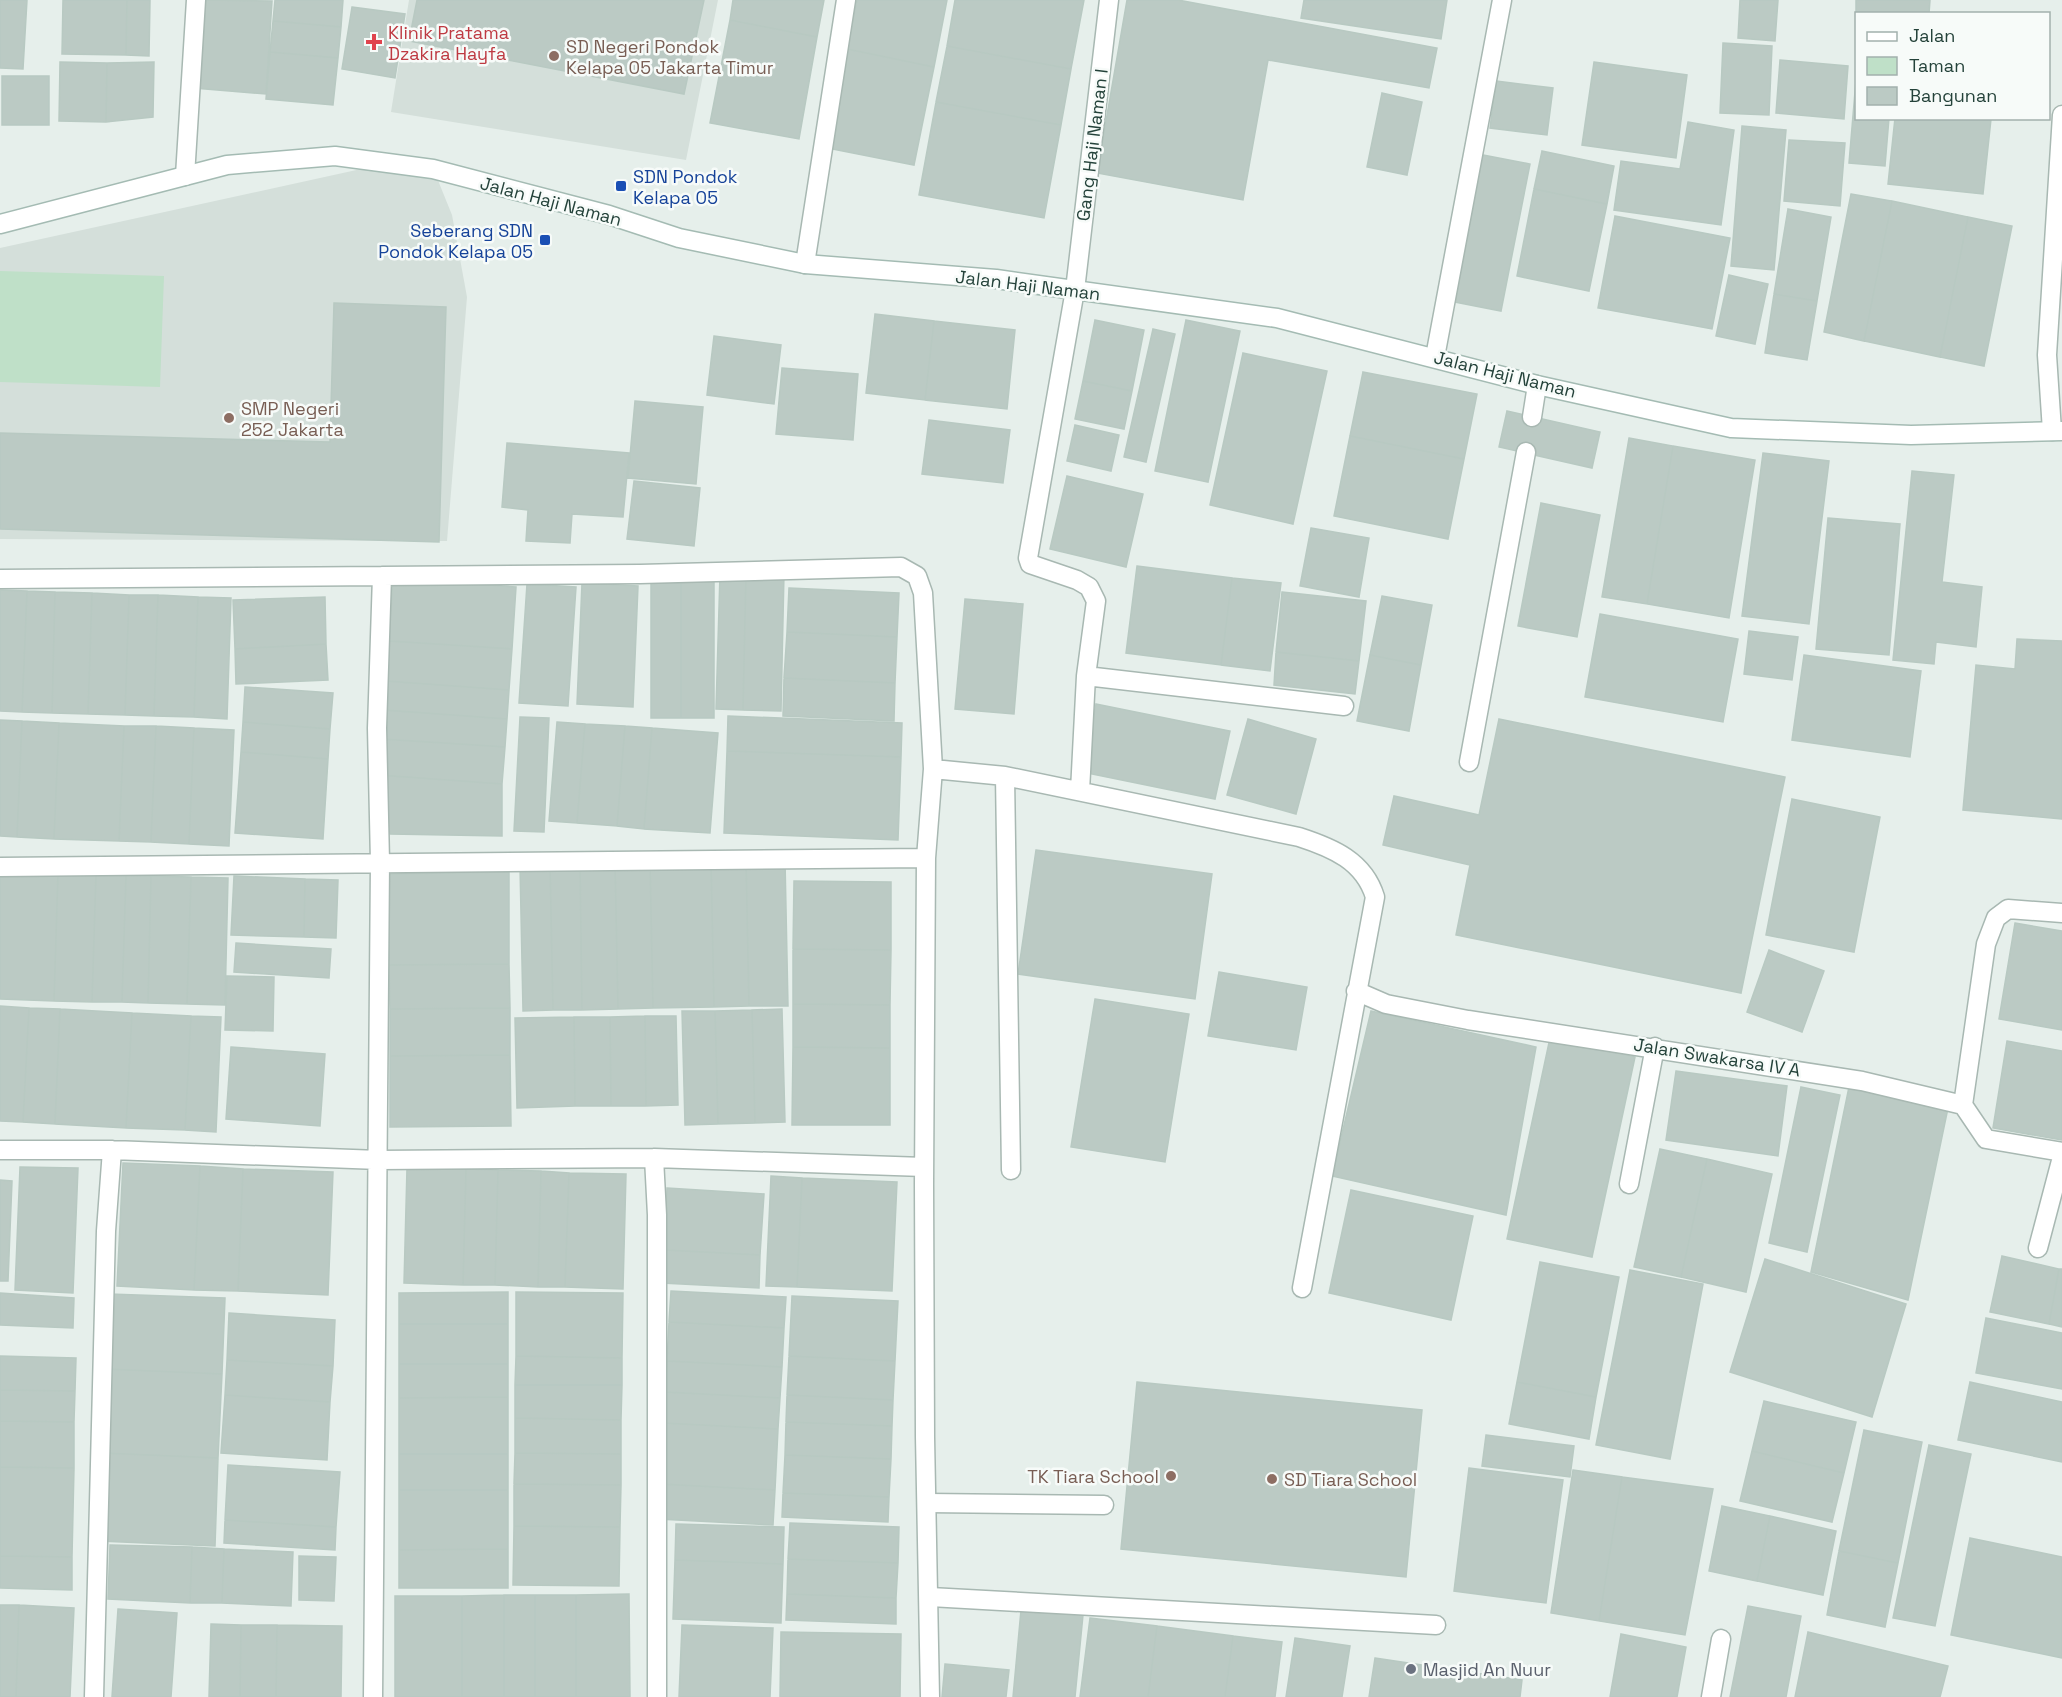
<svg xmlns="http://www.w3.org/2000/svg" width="2062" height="1697" font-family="'Space Grotesk',sans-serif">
<rect width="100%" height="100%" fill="#e6efeb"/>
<!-- built -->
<path fill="#d4dfda" d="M409,0h309l-32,160 -295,-48z
M433,168l19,47 15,82 -20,244 -447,-2v-291l361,-79z"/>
<!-- green -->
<path fill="#bfe0c8" d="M0,271l164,5 -4,111 -160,-5z"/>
<!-- building -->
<path fill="#bbcac4" stroke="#b8c9c2" stroke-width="1.5" d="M0,0h27l-4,69 -23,-1z
M63,0h64l-1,55 -64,-1z
M127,0h23l-1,56 -23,-1z
M201,0l71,1 -6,93 -72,-6z
M275,0h68l-2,27 -68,-6z
M417,0h287l-20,94 -275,-53z
M733,0h91l-7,37 -87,-17z
M857,0h90l-13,67 -87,-18z
M955,0h129l-13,69 -124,-23z
M1127,0h51l259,48 -8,40 -161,-28 -25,140 -146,-27z
M1304,0h143l-6,39 -140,-21z
M1740,0h38l-3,41 -37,-3z
M1856,0h74l-1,14h-73v3z
M352,7l53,7 -10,64 -53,-9z
M730,20l87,17 -18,102 -89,-16z
M273,21l68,6 -3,31 -68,-6z
M1723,43l49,3 -3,69 -49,-2z
M947,46l124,23 -10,56 -125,-23z
M847,49l87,18 -20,98 -87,-17z
M270,52l68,6 -5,47 -67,-6z
M1780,60l68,6 -4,53 -68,-6z
M60,62l47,1 -1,59 -47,-1z
M154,62l-1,55 -47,5 1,-59z
M1594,62l93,13 -11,83 -94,-13z
M2,76h47v49h-47z
M1856,80v38h33l-4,48 -36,-3z
M1496,81l57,7 -6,47 -57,-7z
M1382,93l40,9 -15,73 -40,-8z
M936,102l125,23 -17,93 -125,-23z
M1895,118l96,1 -8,75 -95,-10z
M1688,122l46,8 -13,95 -107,-15 7,-49 59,8z
M1742,126l44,4 -12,140 -43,-4z
M1789,140l56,3 -5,63 -56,-5z
M1542,151l72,15 -7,38 -73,-15z
M1478,154l52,10 -29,147 -52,-10z
M1534,189l73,15 -18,87 -72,-15z
M1851,194l41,7 -28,140 -40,-9z
M1892,201l76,16 -28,140 -76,-16z
M1788,209l43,8 -14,84 -43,-7z
M1615,216l115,22 -18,91 -114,-21z
M1968,217l44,9 -28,140 -44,-9z
M1729,275l39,9 -13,60 -39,-8z
M1774,294l43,7 -10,59 -42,-7z
M334,303l112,4 -7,235 -439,-13v-96l330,9z
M875,314l59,7 -9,79 -59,-7z
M1095,320l49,10 -12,61 -49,-10z
M1186,320l54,11 -32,151 -53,-11z
M934,321l81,9 -8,79 -82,-9z
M1153,329l22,5 -29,128 -22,-5z
M714,336l67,9 -7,59 -67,-9z
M1243,353l84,18 -34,153 -83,-19z
M782,368l76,6 -5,66 -77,-6z
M1363,372l114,22 -13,65 -114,-23z
M1083,381l49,10 -8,38 -49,-10z
M635,401l68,6 -7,77 -68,-6z
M1507,411l93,21 -8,36 -93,-21z
M929,420l81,10 -7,53 -81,-9z
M1075,425l44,10 -8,36 -44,-10z
M1350,436l114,23 -16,80 -114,-23z
M1629,438l44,8 -26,158 -45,-7z
M507,443l122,10 -6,64 -51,-3 -2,29 -44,-2 2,-31 -26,-3z
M1673,446l82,14 -26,158 -82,-14z
M1763,453l66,8 -20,163 -67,-8z
M1912,471l42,4 -12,107 40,5 -6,60 -40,-5 -2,22 -41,-4z
M1067,476l76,18 -17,73 -76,-18z
M634,481l66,7 -6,58 -67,-7z
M1541,503l59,12 -23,122 -59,-11z
M1828,518l72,6 -11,131 -73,-6z
M1311,528l58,10 -10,59 -59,-11z
M1137,566l95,12 -11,87 -95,-12z
M746,573h38l-3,138 -38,-1z
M746,573l-3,137 -27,-1 4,-135z
M393,578l123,9 -4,62 -123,-8z
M1232,578l49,5 -11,88 -49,-6z
M651,580h30v138h-30z
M681,580h33v138h-33z
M582,583l56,3 -5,121 -56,-3z
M527,584l49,3 -8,119 -49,-3z
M789,588l110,5 -2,44 -110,-5z
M0,590l27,1 -5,121 -22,-1z
M27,591l28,1 -3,121 -30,-1z
M55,592l37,1 -4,121 -36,-1z
M1282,592l84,9 -7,60 -83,-9z
M92,593l37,2 -4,120 -37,-1z
M129,595h29l-4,121 -29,-1z
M158,595l40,2 -4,120 -40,-1z
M1382,596l50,9 -11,60 -51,-10z
M198,597l33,1 -4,121 -33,-2z
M325,597l1,47 -91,5 -2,-49z
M965,599l58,5 -9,110 -59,-5z
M1600,614l138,25 -15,83 -138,-25z
M1749,631l49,6 -6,43 -48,-6z
M787,632l110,5 -2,46 -111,-5z
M2017,639l45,2v178l-99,-9 13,-145 39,4z
M389,641l123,8 -3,41 -123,-9z
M326,644l2,36 -92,4 -1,-35z
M1276,652l83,9 -4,33 -81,-9z
M1370,655l51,10 -12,66 -52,-10z
M1804,655l117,16 -11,86 -118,-17z
M784,678l111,5 -1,38 -111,-5z
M386,681l123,9 -2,29 -123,-9z
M245,687l88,6 -3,36 -87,-7z
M1096,704l134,27 -15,68 -133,-27z
M384,710l123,9 -2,28 -123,-8z
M728,716l174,7 -1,34 -174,-6z
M520,717l29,1 -5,114 -30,-1z
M1248,719l68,20 -20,75 -69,-19z
M1499,719l286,58 -44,216 -285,-58 14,-70 -87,-20 11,-49 85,19z
M0,720l22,1 -5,116 -17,-1z
M22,721l37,2 -5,116 -37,-2z
M243,722l87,7 -2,30 -87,-7z
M557,722l28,2 -8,99 -28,-2z
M59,723l65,3 -5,115 -65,-2z
M585,724l40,2 -8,100 -40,-3z
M124,726h32l-5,116 -32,-1z
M156,726l38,2 -5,116 -38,-2z
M625,726l27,2 -8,101 -27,-3z
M194,728l40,2 -5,116 -40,-2z
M652,728l66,5 -8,100 -66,-4z
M382,739l123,8 -3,37 -123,-9z
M727,751l174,6 -3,83 -174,-7z
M241,752l87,7 -5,80 -88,-6z
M379,775l123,9v52l-112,-2z
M1792,799l88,18 -26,135 -88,-17z
M1036,850l176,24 -17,125 -177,-25z
M785,860l3,146h-39l-3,-145z
M711,861h35l3,145 -35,1z
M711,861l3,146 -61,1 -3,-146z
M650,862l3,146 -35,1 -3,-146z
M615,863l3,146 -36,1 -2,-146z
M550,864h30l2,146h-29z
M550,864l3,146 -30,1 -3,-145z
M0,871l58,2 -4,128 -54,-2z
M509,872v92l-120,1v-91z
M58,873l38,1 -4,128 -38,-1z
M96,874l30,1 -4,127h-30z
M126,875l25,1 -3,127 -26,-1z
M151,876l40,1 -4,127 -39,-1z
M234,876l71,3 -1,58 -73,-2z
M191,877l37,1 -3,127 -38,-1z
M305,879l33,1 -2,58 -32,-1z
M794,881l97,1v68l-98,-1z
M2015,923l47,8v99l-63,-11z
M236,943l95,6 -2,29 -95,-6z
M793,949l98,1 -1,55 -97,-1z
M1769,950l55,21 -22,61 -55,-20z
M509,964l1,44 -120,1 -1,-44z
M1219,972l88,15 -11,63 -88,-14z
M227,976l47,1 -1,54 -48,-1z
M1095,999l94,15 -24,148 -94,-15z
M793,1004l97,1v43l-97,-1z
M0,1006l29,2 -6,114 -23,-1z
M29,1008l31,1 -5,115 -32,-2z
M510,1008v47l-120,1v-47z
M60,1009l72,4 -6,115 -71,-4z
M782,1009l3,113 -30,1 -3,-113z
M752,1010l3,113 -37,1 -3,-113z
M682,1011h33l3,113 -33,1z
M1371,1011l165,36 -30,168 -174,-39z
M132,1013l59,3 -6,114 -59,-2z
M191,1016l30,1 -5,115 -31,-2z
M645,1016h31l2,89 -32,1z
M645,1016l1,90h-35l-1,-89z
M574,1017h36l1,89h-36z
M574,1017l1,89 -58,2 -2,-90z
M1550,1038l85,19 -43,200 -85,-18z
M2007,1041l55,10v89l-69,-12z
M231,1047l94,7 -5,72 -94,-7z
M793,1047l97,1v77h-98z
M510,1055l1,71 -121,1v-71z
M1676,1071l111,15 -9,70 -112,-16z
M1801,1087l39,8 -33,157 -38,-9z
M1849,1087l99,21 -40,192 -97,-28z
M1660,1149l47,10 -26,118 -47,-10z
M1707,1159l65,15 -26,118 -65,-15z
M123,1163l77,3 -6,124 -77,-4z
M200,1166l43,3 -5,122 -44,-1z
M20,1167l58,1 -5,125 -58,-3z
M407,1168l59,1 -3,116 -59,-2z
M243,1169l90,3 -5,123 -90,-4z
M466,1169l32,1 -3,115h-32z
M498,1170l43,1 -3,116 -43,-2z
M541,1171l28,2 -4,114h-27z
M569,1173l57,1 -3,115 -58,-2z
M771,1176l31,2 -5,109 -31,-1z
M802,1178l95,4 -5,109 -95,-4z
M0,1180l12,1 -4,100h-8z
M667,1188l97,6 -4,61 -95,-5z
M1351,1190l122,26 -22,104 -122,-27z
M665,1250l95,5 -1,33 -97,-5z
M2002,1256l57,13 -10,55 -59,-12z
M1765,1259l141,45 -34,113 -142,-45z
M1540,1262l79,15 -23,120 -79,-15z
M2059,1269h3v58l-13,-3z
M1630,1270l73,14 -33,175 -74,-14z
M671,1291l115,6 -2,31 -115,-6z
M508,1292v32h-109v-31z
M516,1292l107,1 -1,65 -106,-2z
M0,1293l74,5 -1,30 -73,-3z
M109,1294l116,4 -3,76 -116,-5z
M792,1296l106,5 -3,60 -106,-5z
M229,1313l106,7 -2,46 -106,-6z
M1986,1318l76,15v56l-86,-16z
M669,1322l115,6 -2,39 -115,-6z
M399,1324h109v40h-109z
M0,1356l76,2 -1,33 -75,-1z
M516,1356l106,2v27h-107z
M789,1356l106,5 -2,39 -106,-5z
M227,1360l106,6 -3,36 -105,-7z
M667,1361l115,6 -2,31 -115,-6z
M399,1364h109v33l-109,1z
M106,1369l116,5 -4,84 -116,-5z
M1137,1382l285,28 -16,167 -285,-28z
M1517,1382l79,15 -7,42 -80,-15z
M1970,1382l92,20v60l-104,-22z
M515,1385h107l-1,35 -106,-2z
M0,1390l75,1 -1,31 -74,-1z
M665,1392l115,6 -2,31 -115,-6z
M225,1395l105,7 -3,58 -106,-7z
M787,1395l106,5 -1,26 -106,-4z
M508,1397v57h-109v-56z
M1764,1401l92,21 -12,51 -92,-22z
M515,1418l106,2v34l-106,-1z
M0,1421l74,1v46l-74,-1z
M786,1422l106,4 -1,33 -106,-4z
M663,1423l115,6 -3,61 -115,-6z
M1864,1430l58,12 -24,121 -59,-12z
M1486,1435l88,11 -4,31 -88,-11z
M1929,1445l42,9 -36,172 -42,-8z
M1752,1451l92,22 -12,49 -92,-21z
M102,1453l116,5 -3,88 -116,-5z
M515,1453l106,1v31l-107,-1z
M399,1454h109v36h-109z
M785,1455l106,4 -2,38 -106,-4z
M228,1465l112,7 -4,55 -111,-7z
M0,1467l74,1 -2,89 -72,-1z
M1469,1468l94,12 -17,123 -92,-12z
M1573,1470l49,7 -23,144 -48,-8z
M1622,1477l91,12 -28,146 -86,-14z
M514,1484l107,1 -1,42 -106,-1z
M660,1484l115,6 -2,35 -115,-6z
M399,1490h109v59l-109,1z
M783,1493l106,4 -1,25 -106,-5z
M1722,1506l48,10 -13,65 -48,-10z
M1770,1516l66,15 -13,64 -66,-14z
M225,1520l111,7 -1,23 -111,-7z
M790,1523l109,4 -1,36 -110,-4z
M676,1524l108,3 -1,37 -108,-4z
M514,1526l106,1 -1,59 -106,-1z
M1970,1538l92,19v101l-111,-23z
M110,1545l82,2 -2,56 -82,-4z
M192,1547l32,2 -2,54h-32z
M224,1549l69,3 -2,54 -69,-3z
M508,1549v39h-109v-38z
M1839,1551l59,12 -13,64 -58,-12z
M0,1556l72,1v33l-72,-2z
M299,1556l37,1 -2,44 -35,-1z
M788,1559l110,4 -2,35 -109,-4z
M675,1560l108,4 -2,59 -108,-4z
M629,1594l1,103h-54v-102z
M787,1594l109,4v26l-110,-4z
M504,1595h31v102h-31z
M504,1595v102h-42v-101z
M535,1595h41v102h-41z
M395,1596h67v101h-67z
M0,1605h19l-3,92h-16z
M19,1605l55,3 -4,89h-54z
M1748,1606l53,10 -15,81h-56z
M118,1609l59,4 -6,84h-59z
M1021,1610l62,5 -8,82h-62z
M1090,1618l67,8 -9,71h-68z
M211,1624l30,1 -1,72h-31z
M241,1625h36l-1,72h-36z
M277,1625l65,1 -1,71h-65z
M682,1625l91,3 -3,69h-91z
M1157,1626l76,10 -8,61h-77z
M781,1632l120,2 -1,63h-120z
M1808,1632l140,34 -8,31h-145z
M1621,1634l65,13 -9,50h-67z
M1233,1636l49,6 -7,55h-50z
M1295,1638l55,8 -8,51h-56z
M1375,1658l147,22 -2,17h-151z
M945,1664l64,6 -3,27h-64z"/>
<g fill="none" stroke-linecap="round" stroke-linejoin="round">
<!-- lane casing -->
<g stroke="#a8b8b2" stroke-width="21">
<path id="lane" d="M185,176l11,-176
M1532,417l5,-32
M1469,762l57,-310
M927,1503l177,2
M930,1597l506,28"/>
</g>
<!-- street casing -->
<g stroke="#a8b8b2" stroke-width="21">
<path id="street" d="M805,264l41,-264
M1435,357l67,-357
M2052,431l-5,-76 15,-240
M0,579l640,-5 261,-7 16,9 6,17 10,176 -7,89 -2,326 1,253 5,260
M1086,676l258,30
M933,769l72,7 294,61c34,11 65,24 76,60l-73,391
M1005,776l6,394
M1080,791l6,-115 10,-75 -7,-14 -12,-7 -47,-16 -2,-6 47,-268 34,-290
M0,867l926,-9
M1356,991l30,13 82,16 394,61 101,24 23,34 76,13
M1963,1105l23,-161 10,-26 12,-9 54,4
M0,1150h112l267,10 275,-2 270,9
M654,1158l3,57v482
M1629,1184l26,-137
M2038,1248l24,-91
M94,1697l12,-466 6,-81
M373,1697l7,-835 -3,-134 5,-152
M1711,1697l10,-58"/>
</g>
<!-- secondary casing -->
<g stroke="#a4bbb3" stroke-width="21">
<path id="secondary" d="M0,224l227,-59 108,-9 98,13 176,46 70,23 126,26 191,15 281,39 260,67 194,43 180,7 151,-4"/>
</g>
<!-- lane -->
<use href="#lane" stroke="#fff" stroke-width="18"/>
<!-- street -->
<use href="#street" stroke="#fff" stroke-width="18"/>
<!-- secondary -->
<use href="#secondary" stroke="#fff" stroke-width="18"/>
</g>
<!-- markers -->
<path fill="#e0444e" stroke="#f7fbf9" stroke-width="2" d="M371 33h6v6h6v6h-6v6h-6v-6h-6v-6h6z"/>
<g fill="#8d6e63" stroke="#f7fbf9" stroke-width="2">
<circle cx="554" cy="56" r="6"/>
<circle cx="229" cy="418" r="6"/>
<circle cx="1171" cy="1476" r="6"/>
<circle cx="1272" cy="1479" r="6"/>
</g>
<g fill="#1a4fb4" stroke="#f7fbf9" stroke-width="2">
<rect x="615" y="180" width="12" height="12" rx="3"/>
<rect x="539" y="234" width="12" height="12" rx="3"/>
</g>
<circle fill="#6b7280" stroke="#f7fbf9" stroke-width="2" cx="1411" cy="1669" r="6"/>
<g text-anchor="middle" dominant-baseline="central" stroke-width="5" stroke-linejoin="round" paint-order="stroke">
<!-- health labels -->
<g font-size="18" fill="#be3a42" stroke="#f7fbf9" text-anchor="start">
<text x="388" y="32">Klinik Pratama<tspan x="388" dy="21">Dzakira Hayfa</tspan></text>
</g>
<!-- education labels -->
<g font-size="18" fill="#785e54" stroke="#f7fbf9" text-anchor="start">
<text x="566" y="46">SD Negeri Pondok<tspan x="566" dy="21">Kelapa 05 Jakarta Timur</tspan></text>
<text x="241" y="408">SMP Negeri<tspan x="241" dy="21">252 Jakarta</tspan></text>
<text x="1159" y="1476" text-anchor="end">TK Tiara School</text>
<text x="1284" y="1479">SD Tiara School</text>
</g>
<!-- street labels -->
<g font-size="18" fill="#24423a" stroke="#f7fbf9">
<text transform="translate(1092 145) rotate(-83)">Gang Haji Naman I</text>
<text transform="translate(551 201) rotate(15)">Jalan Haji Naman</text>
<text transform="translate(1028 285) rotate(7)">Jalan Haji Naman</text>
<text transform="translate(1505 374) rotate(14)">Jalan Haji Naman</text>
<text transform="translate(1717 1057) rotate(9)">Jalan Swakarsa IV A</text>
</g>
<!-- transit labels -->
<g font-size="18" fill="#164399" stroke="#f7fbf9" text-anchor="start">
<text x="633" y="176">SDN Pondok<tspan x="633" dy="21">Kelapa 05</tspan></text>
<text x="533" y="230" text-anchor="end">Seberang SDN<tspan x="533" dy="21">Pondok Kelapa 05</tspan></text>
</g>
<!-- worship labels -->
<g font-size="18" fill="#5b616d" stroke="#f7fbf9" text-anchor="start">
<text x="1423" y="1669">Masjid An Nuur</text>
</g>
</g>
<!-- legend -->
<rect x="1855" y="12" width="195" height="108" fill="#f7fbf9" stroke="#a3b1ad" stroke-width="1.5"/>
<rect x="1867" y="32" width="30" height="9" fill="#ffffff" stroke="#a3b1ad" stroke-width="1.5"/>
<text x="1909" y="42" font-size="18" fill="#24423a">Jalan</text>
<rect x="1867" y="57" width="30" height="18" fill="#bfe0c8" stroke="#a3b1ad" stroke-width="1.5"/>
<text x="1909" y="72" font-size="18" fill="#24423a">Taman</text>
<rect x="1867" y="87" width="30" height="18" fill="#bbcac4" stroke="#a3b1ad" stroke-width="1.5"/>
<text x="1909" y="102" font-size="18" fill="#24423a">Bangunan</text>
</svg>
